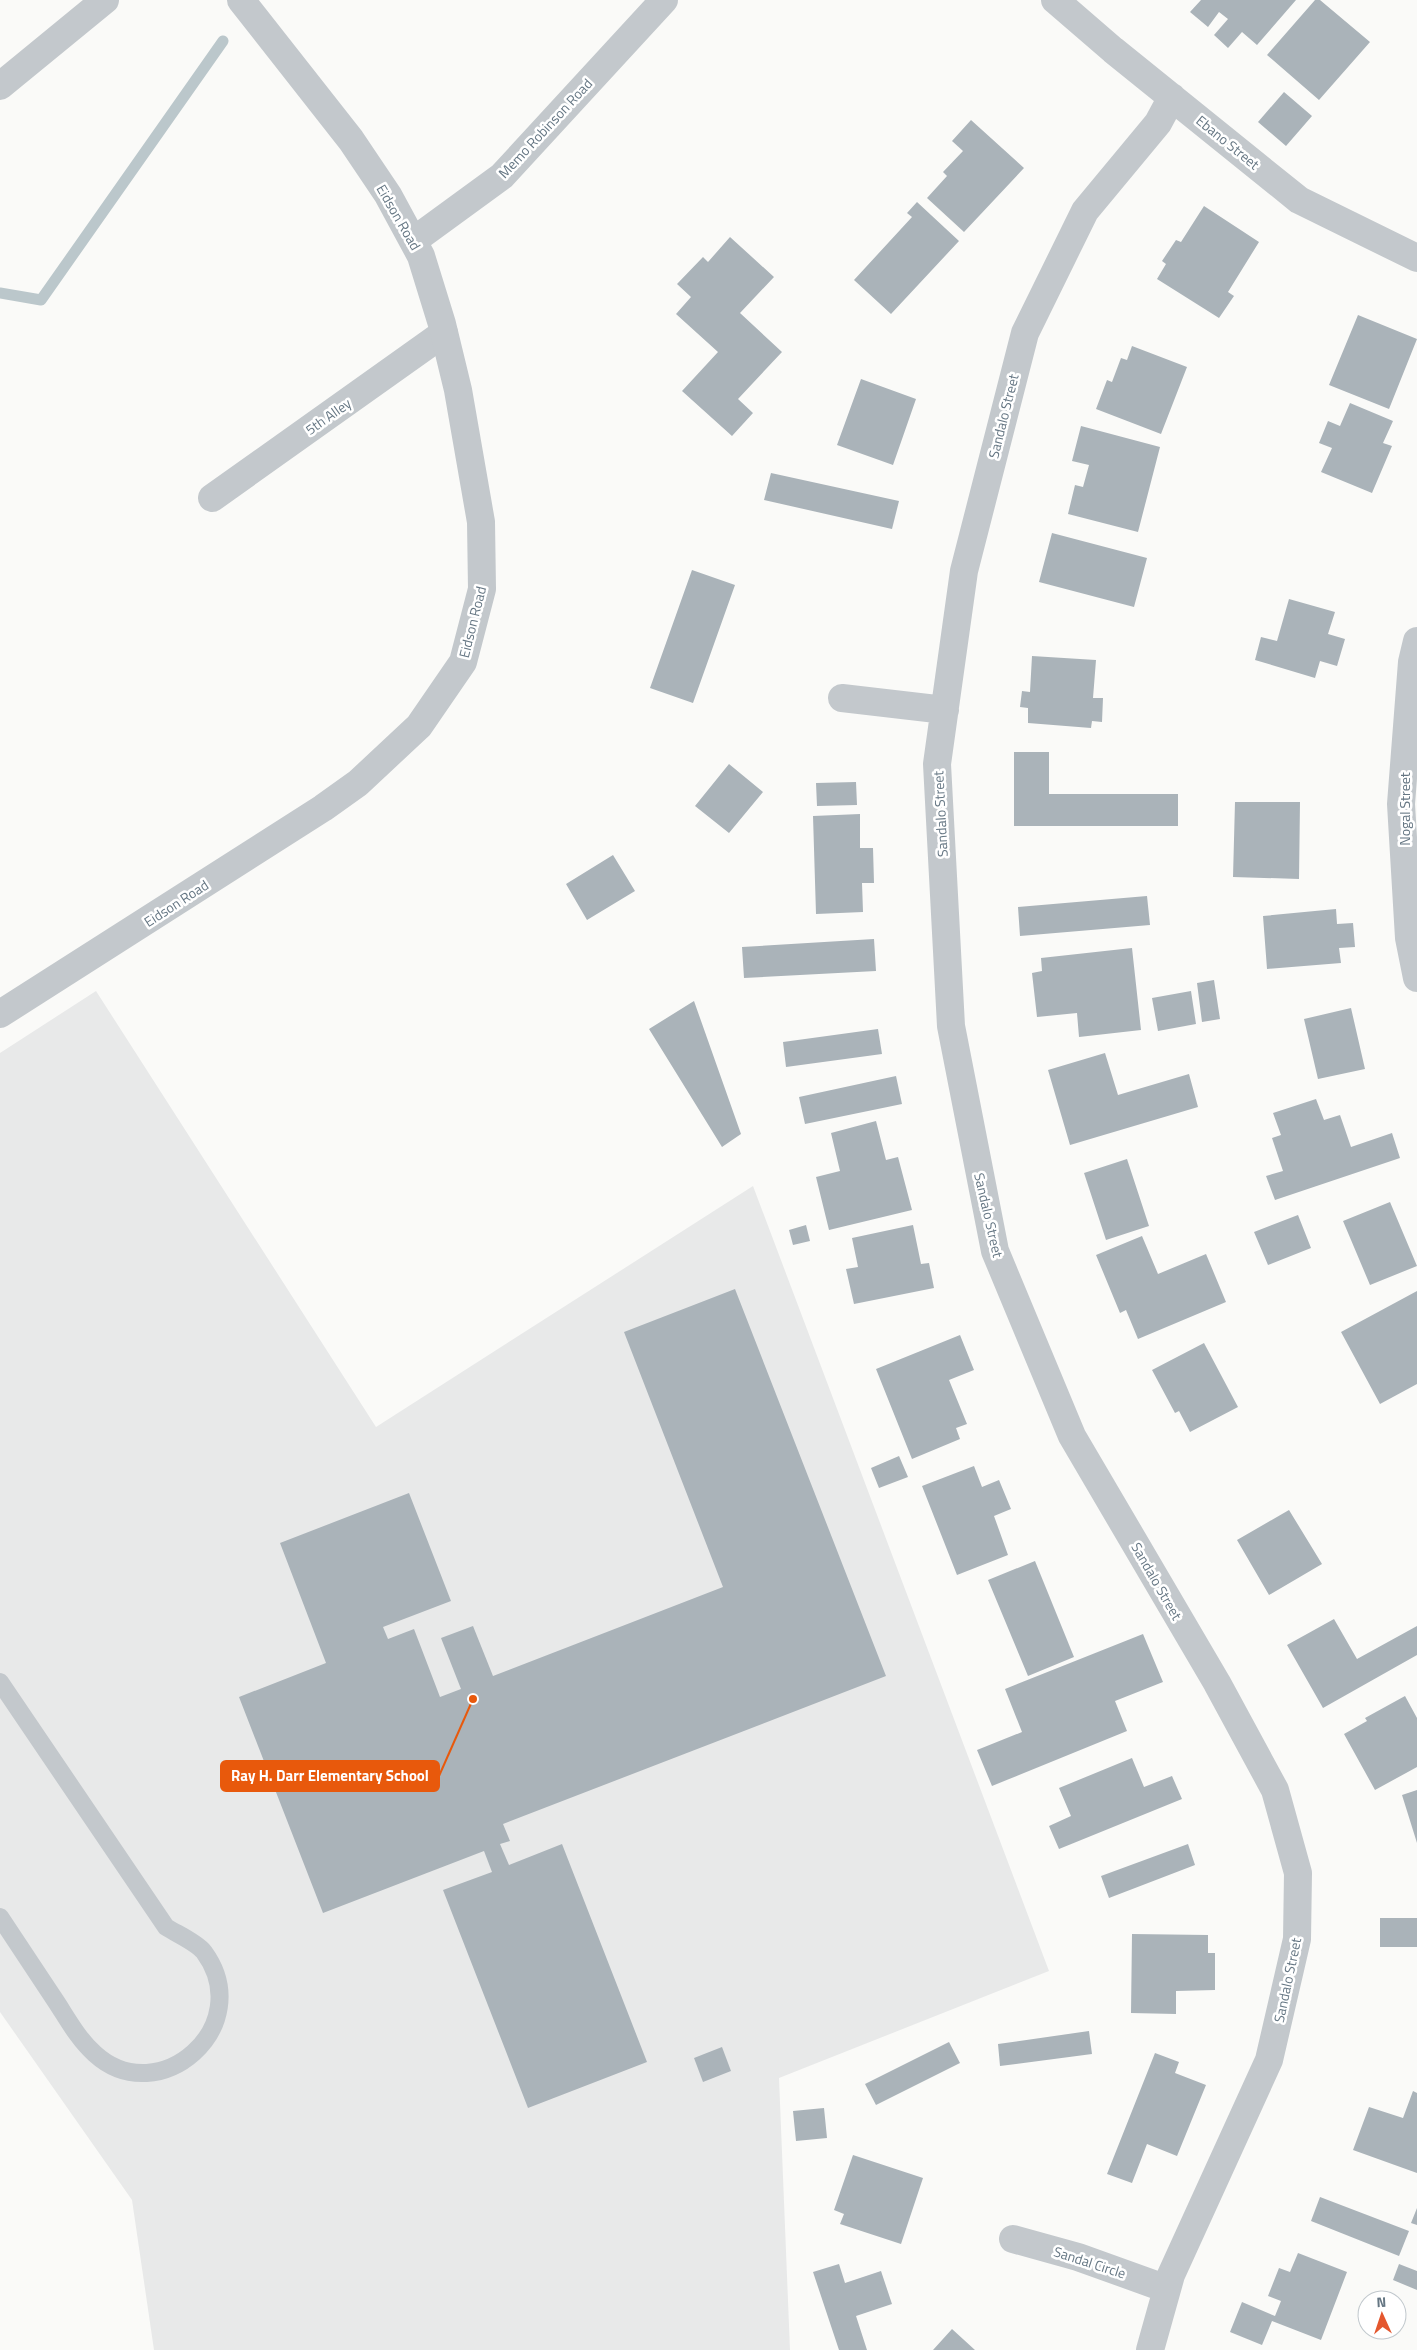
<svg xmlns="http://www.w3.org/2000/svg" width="1417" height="2350" font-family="'Titillium Web',sans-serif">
<rect width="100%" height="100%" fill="#fafaf8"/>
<!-- built -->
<path fill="#e8e9e9" d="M96,991l280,436 377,-241 296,785 -270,107 11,272h-636l-22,-150 -132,-188v-959z"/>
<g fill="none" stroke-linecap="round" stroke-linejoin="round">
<!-- stream -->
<path stroke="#bbc7cb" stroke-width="11" d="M0,293l41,7 182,-259"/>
</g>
<!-- building -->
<path fill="#aab3b9" d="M1201,0h95l-39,45 -15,-13 -14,16 -14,-13 14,-16 -9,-7 -11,15 -18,-15z
M1315,0h5l50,42 -51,58 -52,-45z
M1284,92l28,24 -26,30 -28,-24z
M971,120l53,48 -60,64 -37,-34 20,-22 -4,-4 20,-21 -11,-10z
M917,202l42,39 -68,73 -37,-34 58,-63 -5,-4z
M1204,206l55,36 -31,50 6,4 -15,22 -62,-39 9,-15 -4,-3 14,-21 5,2z
M730,237l44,40 -34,36 42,39 -44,47 15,14 -21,23 -50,-45 36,-39 -42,-38 15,-17 -14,-13 26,-27 5,5z
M1358,315l59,24 -28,70 -60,-24z
M1132,346l55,21 -26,67 -65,-25 11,-29 5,2 9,-24 6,2z
M861,379l55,20 -23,66 -56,-20z
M1350,403l43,18 -10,22 9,3 -20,47 -51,-21 11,-24 -13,-5 9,-22 12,5z
M1081,426l79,21 -22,85 -70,-18 7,-29 8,2 6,-22 -17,-4z
M771,473l128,28 -7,28 -128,-29z
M1052,533l95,25 -13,49 -95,-25z
M692,570l43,15 -42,118 -43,-15z
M1289,599l46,13 -7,22 17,5 -8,27 -17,-5 -5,17 -60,-18 6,-23 16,4z
M1032,656l64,4 -3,38h10l-1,24 -10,-1 -1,7 -63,-5v-15l-8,-1 2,-16 8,1z
M1014,752h35v42h129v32h-164z
M729,764l34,28 -34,41 -34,-27z
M856,782l1,23 -40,1 -1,-23z
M1235,802h65l-1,77 -66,-2z
M860,814v34h13l1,35h-12l1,29 -47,2 -3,-98z
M613,855l22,36 -48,29 -21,-36z
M1147,896l3,29 -130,11 -2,-29z
M1336,909l1,15 16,-1 2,24 -16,1 2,15 -74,6 -4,-53z
M874,939l2,32 -132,7 -2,-31z
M1132,948l9,82 -62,7 -2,-24 -40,4 -5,-44 10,-2 -1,-13z
M1214,980l6,39 -18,3 -5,-39z
M1191,991l5,33 -38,7 -6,-33z
M694,1001l47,133 -19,13 -73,-118z
M1351,1008l14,61 -47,10 -14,-60z
M878,1029l4,25 -96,13 -3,-25z
M1105,1053l13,42 71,-21 9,33 -128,38 -22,-75z
M896,1076l6,28 -97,20 -6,-27z
M1316,1099l8,21 16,-5 11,32 41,-14 8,25 -125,42 -9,-24 17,-5 -11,-33 9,-3 -8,-22z
M876,1121l10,39 12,-3 14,53 -83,20 -13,-53 24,-6 -9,-38z
M1127,1159l22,67 -43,14 -22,-67z
M1390,1202l27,64 -47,19 -27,-64z
M1298,1215l13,33 -43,17 -14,-33z
M806,1225l4,16 -17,4 -4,-15z
M913,1225l8,39 8,-1 5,25 -80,16 -8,-35 12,-2 -6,-29z
M1142,1236l16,38 48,-20 20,48 -88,37 -12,-29 -6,3 -24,-58z
M735,1289l151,387 -383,148 7,17 -10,3 9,21 53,-21 85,218 -119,46 -85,-218 49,-18 -8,-21 -161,62 -84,-216 87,-34 -46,-120 129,-50 42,108 -68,26 5,12 26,-10 26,68 21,-8 -20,-51 32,-12 20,50 230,-89 -99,-255z
M1417,1291v93l-37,20 -39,-72z
M960,1335l14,35 -25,10 18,44 -11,4 4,11 -48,20 -36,-90z
M1204,1343l34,64 -48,25 -11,-21 -4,2 -23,-43z
M899,1456l9,21 -29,11 -8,-20z
M974,1466l8,21 17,-7 12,29 -17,7 14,39 -51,20 -35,-89z
M1289,1510l33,54 -53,31 -32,-55z
M1035,1561l39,96 -46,19 -40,-96z
M1334,1619l23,40 60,-33v29l-94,53 -36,-63z
M1143,1634l20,48 -48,19 12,30 -135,55 -15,-36 45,-18 -17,-43z
M1405,1696l12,22v49l-42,23 -31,-56 23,-13 -2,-3z
M1132,1758l12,29 28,-11 10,23 -123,50 -10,-23 22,-10 -12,-28z
M1417,1790v53l-15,-48z
M1188,1844l7,21 -86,33 -8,-22z
M1380,1918h37v29h-37z
M1132,1934l76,1v18h7v37l-39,1v23l-45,-1z
M1089,2031l3,23 -92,12 -2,-22z
M949,2042l11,21 -84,42 -11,-21z
M722,2047l9,24 -28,11 -9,-24z
M1155,2053l24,9 -4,11 31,12 -29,71 -30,-12 -15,39 -25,-9z
M1413,2091l4,2v80l-64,-23 16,-43 34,11z
M824,2108l3,30 -31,3 -3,-30z
M853,2155l70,23 -22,66 -61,-20 4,-10 -10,-4z
M1320,2197l89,34 -10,25 -88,-35z
M1417,2208v17l-6,-2z
M1298,2253l49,19 -26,68 -49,-19 -10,24 -32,-13 12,-30 33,14 6,-15 -13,-5 11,-28 11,4z
M839,2264l6,19 36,-12 11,33 -36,12 11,34h-28l-26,-78z
M1399,2264l18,7v19l-24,-10z
M952,2329l23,21h-42z"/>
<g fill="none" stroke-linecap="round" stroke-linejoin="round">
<!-- service -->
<path stroke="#c3c8cc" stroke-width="18" d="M0,1682l166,245c11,7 30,15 38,25 54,74 -45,160 -109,102 -16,-14 -27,-34 -38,-51 -19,-29 -38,-57 -57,-86"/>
<!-- minor -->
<path stroke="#c3c8cc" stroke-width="28" d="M1055,0l58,50 186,150 118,58
M0,86l105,-86
M212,498l232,-165
M1417,641l-5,21 -11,142 8,134 8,40
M842,698l103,12
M1013,2239l65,18 89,32
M1150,2350l21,-75 98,-215 28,-121 1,-66 -23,-83 -58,-107 -145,-247 -77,-185 -44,-225 -14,-262 27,-193 61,-238 60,-122 73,-88 14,-26"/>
<!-- tertiary -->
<path stroke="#c3c8cc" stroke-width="28" d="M413,241l89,-65 162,-176
M0,1014l323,-206 35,-25 61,-57 44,-64 19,-73 -1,-67 -23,-132 -16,-66 -21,-68 -33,-61 -37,-55 -110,-140"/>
</g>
<g text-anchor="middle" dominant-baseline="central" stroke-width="5" stroke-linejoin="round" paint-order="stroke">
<!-- street labels -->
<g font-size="14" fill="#657683" stroke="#fff">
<text transform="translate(545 128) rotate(-47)">Memo Robinson Road</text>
<text transform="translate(1228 142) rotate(39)">Ebano Street</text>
<text transform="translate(399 217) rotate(60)">Eidson Road</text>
<text transform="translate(328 416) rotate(-35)">5th Alley</text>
<text transform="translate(1003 416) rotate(-76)">Sandalo Street</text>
<text transform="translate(472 622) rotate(-76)">Eidson Road</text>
<text transform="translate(1404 809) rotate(-90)">Nogal Street</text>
<text transform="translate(940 814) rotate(-93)">Sandalo Street</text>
<text transform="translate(176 903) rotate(-33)">Eidson Road</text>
<text transform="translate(989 1215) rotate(77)">Sandalo Street</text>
<text transform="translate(1157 1581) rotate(60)">Sandalo Street</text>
<text transform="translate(1287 1980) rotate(-78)">Sandalo Street</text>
<text transform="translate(1090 2262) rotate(18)">Sandal Circle</text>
</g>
</g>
<!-- callouts -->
<path fill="none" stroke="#e8590c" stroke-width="2" d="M473 1699L439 1776"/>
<circle fill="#e8590c" stroke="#fff" stroke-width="2" cx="473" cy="1699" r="5"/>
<rect fill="#e8590c" stroke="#e8590c" stroke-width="2" x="221" y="1761" width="218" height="30" rx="5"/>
<g font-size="15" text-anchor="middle" font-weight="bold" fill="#fff">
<text x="330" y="1781">Ray H. Darr Elementary School</text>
</g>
<!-- north arrow -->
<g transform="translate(1382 2315) rotate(357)"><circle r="24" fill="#ffffff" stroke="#c1c8cd"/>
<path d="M0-4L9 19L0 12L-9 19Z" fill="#e4572e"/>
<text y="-8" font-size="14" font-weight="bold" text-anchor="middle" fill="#657683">N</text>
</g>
</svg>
